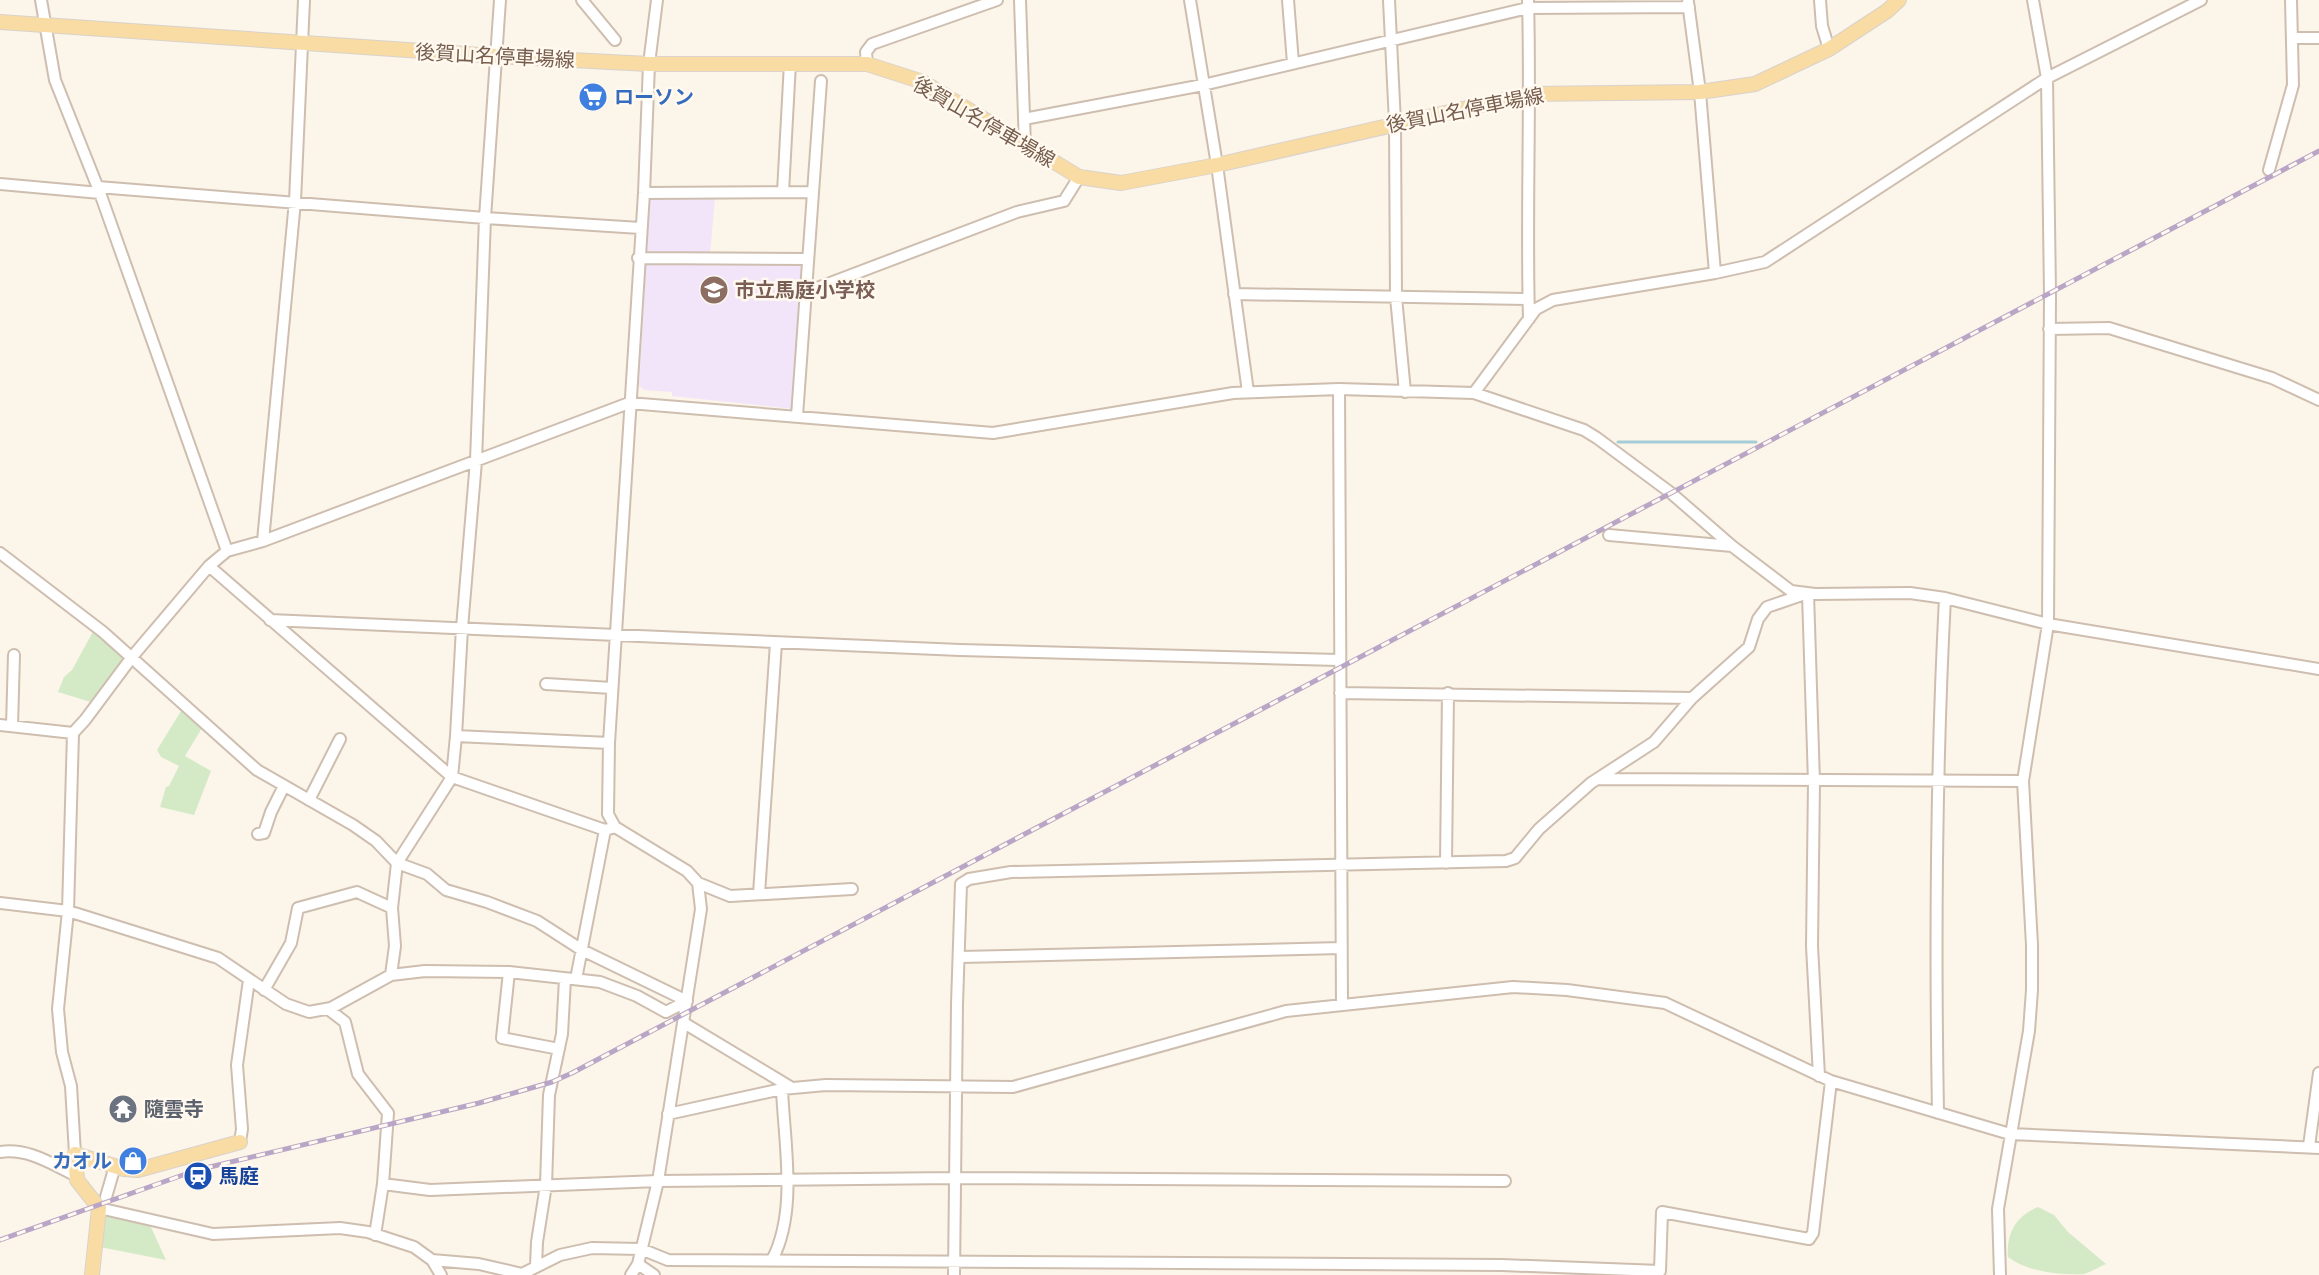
<svg xmlns="http://www.w3.org/2000/svg" width="2319" height="1275" font-family="'Space Grotesk','Noto Sans JP',sans-serif">
<rect width="100%" height="100%" fill="#fcf5e9"/>
<!-- education -->
<path fill="#f2e5f9" d="M650,196l65,1 -5,58 -63,-2z
M646,262l153,1 2,4 -7,142 -122,-13v-4l-28,-2 -5,-4z"/>
<!-- green -->
<path fill="#d4eac7" d="M95,628l34,29 -35,46 -36,-11 6,-15 8,-7z
M181,711l21,17 -17,28 26,15 -17,44 -34,-8 6,-20 3,-1 10,-20 -18,-9 -4,-7z
M2038,1207l16,8 14,17 38,32c-7,3 -15,8 -22,10 -25,1 -56,-2 -76,-17 -2,-24 8,-41 30,-50z
M105,1214l45,11 16,35 -66,-13z"/>
<g fill="none" stroke-linecap="round" stroke-linejoin="round">
<!-- stream -->
<path stroke="#a4cdd7" stroke-width="3" d="M1618,442h138"/>
<!-- minor casing -->
<g stroke="#cebeaf" stroke-width="14">
<path id="minor" d="M41,0l14,80 45,113 127,358
M582,0l33,40
M1020,0l5,146
M1190,0l27,165 31,227
M1288,0l5,63
M1389,0l6,123 1,174 9,95
M1528,0c3,106 -2,212 1,319
M1820,0l2,26 7,23
M1688,2l12,90 15,181
M2292,38h27
M867,64l-1,-12 6,-8 125,-44
M1024,119l179,-34 325,-77 161,-1
M2269,170l24,-85 -2,-85
M0,184l100,9
M98,187l387,31 155,10
M783,192l7,-129
M644,193l168,-1
M638,258l168,1
M804,293l213,-81 47,-11 15,-24
M1234,294l294,5
M2049,329l60,-1 163,50 47,22
M1339,389l3,616
M1474,393l62,-84 17,-9 162,-27 50,-11 282,-184 154,-78
M797,416l24,-335
M1609,535l123,11
M263,541l32,-340 9,-201
M0,553l103,79 154,138 96,55 23,16 21,22 30,11 19,16 41,12 50,19 45,29 105,51
M209,566l243,211 153,53
M1808,594l6,188 -2,164 7,130
M270,620l690,30 379,10
M546,684l66,4
M1340,693l352,5
M0,725l73,8
M12,726l2,-71
M456,736l153,7
M1598,779l425,2
M309,800l31,-61
M258,834l6,-1 7,-21 13,-26
M1446,863l2,-170
M698,883l32,13 122,-7
M759,894l17,-251
M0,903l68,8 150,47 68,46 23,8 22,-4 60,-33 34,-4 84,1 91,10 37,14 29,16 21,-11
M960,957l381,-9
M509,972l-7,66 57,11
M391,975l4,-29 -3,-38 5,-45 55,-86 4,-41 6,-108 14,-167 9,-243 15,-218
M576,979l29,-149 7,-2
M264,990l27,-47 7,-35 59,-16 35,16
M328,1009l17,13 13,52 30,39 -5,71 -8,51
M684,1023l108,65
M1938,1113c-3,-172 -2,-344 7,-515
M668,1114l114,-25 44,-4 187,2 273,-76 227,-24 54,3 98,13 166,78 179,53 309,14
M240,1142l2,-13 -5,-64 12,-85
M2309,1146l10,-73
M0,1152c28,-4 50,11 75,23
M75,1154l-4,-68 -9,-34 -4,-43 10,-98 5,-178 12,-13 47,-63 77,-91 18,-15 36,-10 366,-138 364,30 240,-40 106,-4 135,4 110,37 13,8 74,55 61,53 59,45 24,3 95,-1 35,5 103,26 2,-330 -3,-216 -14,-78
M383,1184l47,6 228,-9 297,-3 550,3
M106,1197l9,-31
M99,1208l114,26 127,-6 28,4 46,15 18,13 9,15
M432,1260l47,4 43,10 38,-19 32,-7 49,1 27,11 834,5 158,6 2,-59 147,27 4,-6 18,-152
M772,1260c26,-49 12,-118 10,-171
M638,1264l16,11
M536,1266l1,-24 9,-57 3,-90 13,-61 3,-55
M631,1275l7,-11 20,-83 43,-272 -3,-26 -11,-12 -72,-44 -7,-13 1,-71 35,-550 5,-129 8,-64
M954,1275l3,-271 4,-120 8,-5 42,-7 495,-11 9,-3 24,-29 52,-46 63,-41 38,-44 57,-51 9,-28 9,-12 35,-12
M2000,1275l-2,-66 31,-178 3,-41v-45l-9,-164 25,-157 271,45"/>
</g>
<!-- major casing -->
<g stroke="#d9d2cd" stroke-width="16">
<path id="major" d="M0,22l495,34 154,8h218l56,18 156,95 42,6 96,-18 312,-71 171,-2 55,-8 74,-35 58,-38 12,-11
M92,1275l7,-67 -22,-28 -2,-26 49,15 14,1 102,-28"/>
</g>
<!-- minor -->
<use href="#minor" stroke="#fff" stroke-width="10"/>
<!-- major -->
<use href="#major" stroke="#f8dca3" stroke-width="14"/>
<!-- rail casing -->
<g stroke="#b9a6c6" stroke-width="5">
<path id="rail" d="M0,1240l197,-70 282,-67 73,-21 20,-9 1747,-922"/>
</g>
<!-- rail -->
<use href="#rail" stroke="#fff9ef" stroke-width="3" stroke-dasharray="9" stroke-linecap="butt"/>
</g>
<!-- icons -->
<defs>
<g id="supermarket-disc" transform="scale(1.5)"><circle r="9.5" fill="#3f7fe0" stroke="#fff9ef"/><path d="M-6-5.5h2.5l.6 2H6L4.5 2H-2.5L-4.4-4H-6ZM-1.5 3.2a1.3 1.3 0 1 0 .1 0ZM3 3.2a1.3 1.3 0 1 0 .1 0Z" fill="#fff"/></g>
<g id="school-disc" transform="scale(1.5)"><circle r="9.5" fill="#8d6e63" stroke="#fff9ef"/><path d="M0-5L7-2L0 1L-7-2ZM-4 1L0 2.5L4 1V4Q0 6-4 4Z" fill="#fff"/></g>
<g id="temple-disc" transform="scale(1.5)"><circle r="9.5" fill="#6b7280" stroke="#fff9ef"/><path d="M0-6L5-2H3V0L6.5 2.5H4V6H1.5V3h-3V6H-4V2.5H-6.5L-3 0V-2H-5Z" fill="#fff"/></g>
<g id="shop-disc" transform="scale(1.5)"><circle r="9.5" fill="#3f7fe0" stroke="#fff9ef"/><path d="M-5-2.5h2.3a2.7 3.5 0 0 1 5.4 0H5L5.5 6h-11ZM-1.5-2.5h3a1.5 2.3 0 0 0-3 0Z" fill="#fff"/></g>
<g id="station-disc" transform="scale(1.5)"><circle r="9.5" fill="#1a4fb4" stroke="#fff9ef"/><path d="M-3-6H3Q5-6 5-4V2Q5 4 3 4L4.5 6H3L1.5 4h-3L-3 6H-4.5L-3 4Q-5 4-5 2V-4Q-5-6-3-6ZM-3.5-4v3h7v-3ZM-3.5 1v1.5H-2V1ZM2 1v1.5H3.5V1Z" fill="#fff"/></g>
</defs>
<g fill-rule="evenodd">
<use href="#supermarket-disc" x="593" y="97"/>
<use href="#school-disc" x="714" y="290"/>
<use href="#temple-disc" x="123" y="1109"/>
<use href="#shop-disc" x="133" y="1161"/>
<use href="#station-disc" x="198" y="1176"/>
</g>
<g text-anchor="middle" dominant-baseline="central" stroke-width="5" stroke-linejoin="round" paint-order="stroke">
<!-- street labels -->
<g font-size="20" fill="#765d4d" stroke="#fff9ef">
<text transform="translate(495 56) rotate(3)">後賀山名停車場線</text>
<text transform="translate(1465 110) rotate(-11)">後賀山名停車場線</text>
<text transform="translate(984 122) rotate(30)">後賀山名停車場線</text>
</g>
<!-- shop labels -->
<g font-size="20" font-weight="bold" fill="#366cbe" stroke="#fff9ef" text-anchor="start">
<text x="614" y="97">ローソン</text>
<text x="112" y="1161" text-anchor="end">カオル</text>
</g>
<!-- education labels -->
<g font-size="20" font-weight="bold" fill="#785e54" stroke="#fff9ef" text-anchor="start">
<text x="735" y="290">市立馬庭小学校</text>
</g>
<!-- worship labels -->
<g font-size="20" font-weight="bold" fill="#5b616d" stroke="#fff9ef" text-anchor="start">
<text x="144" y="1109">隨雲寺</text>
</g>
<!-- transit labels -->
<g font-size="20" font-weight="bold" fill="#164399" stroke="#fff9ef" text-anchor="start">
<text x="219" y="1176">馬庭</text>
</g>
</g>
</svg>
